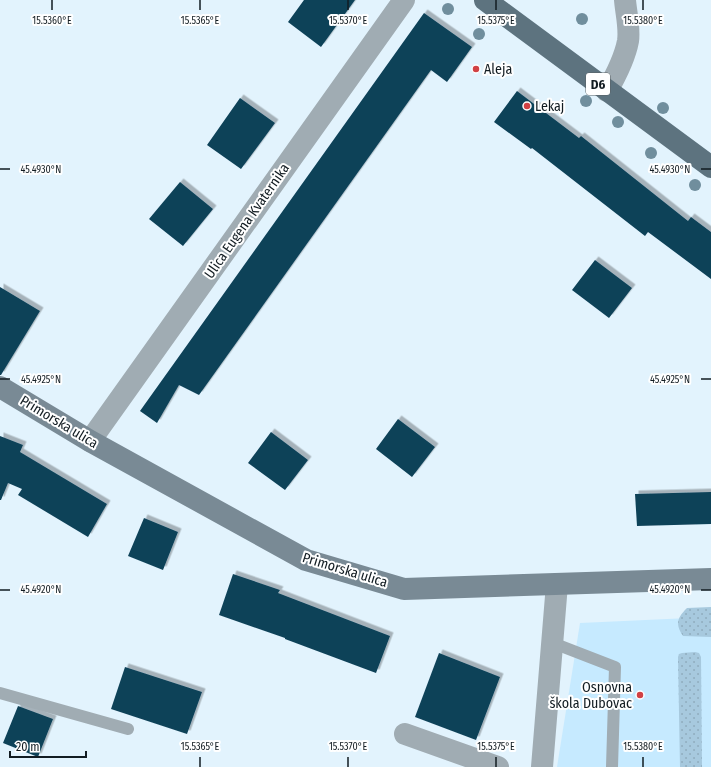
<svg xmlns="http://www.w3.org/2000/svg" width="711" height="767" font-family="'Fira Sans Condensed',sans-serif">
<defs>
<pattern id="grass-dots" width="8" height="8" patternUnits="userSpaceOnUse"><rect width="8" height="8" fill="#a7c9de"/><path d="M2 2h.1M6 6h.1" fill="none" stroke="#8facbe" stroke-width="1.8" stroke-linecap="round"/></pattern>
<filter id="shadow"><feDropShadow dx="3.5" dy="-3.5" stdDeviation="0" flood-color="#0004"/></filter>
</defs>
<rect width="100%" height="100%" fill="#e2f3fd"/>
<!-- built -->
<path fill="#c6eaff" d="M711,617v150h-154l23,-144z"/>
<!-- grass -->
<path fill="url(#grass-dots)" d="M711,607v30l-28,-1c-8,-12 -6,-18 4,-28z
M695,652l4,1 2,4 1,110h-22l-2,-110 1,-3 3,-1z"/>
<!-- building -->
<path fill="#114259" filter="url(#shadow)" d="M304,0h51l-34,47 -33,-25z
M424,13l48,34 -25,35 -16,-12 -232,325 -20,-10 -22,38 -17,-12z
M517,91l62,47 2,-2 107,85 3,-4 20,15v47l-63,-47 -3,4 -113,-88 -1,1 -37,-27z
M240,98l35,25 -34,46 -34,-24z
M180,182l33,27 -30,37 -34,-27z
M595,260l37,28 -23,30 -37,-28z
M0,287l40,24 -39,64h-1z
M398,419l37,28 -23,30 -36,-28z
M271,432l37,28 -23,30 -37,-27z
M0,436l23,9 -3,7 87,52 -19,33 -70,-42 4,-6 -14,-6 -7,17h-1z
M711,492v32l-74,2 -2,-32z
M144,518l34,14 -15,38 -35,-14z
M233,574l47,16 -2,3 112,43 -14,37 -91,-34v-1l-66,-23z
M439,653l61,24 -24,63 -61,-23z
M125,667l77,25 -15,42 -76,-25z
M18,706l35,13 -15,38 -35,-14z"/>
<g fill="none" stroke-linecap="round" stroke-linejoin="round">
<!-- lane -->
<path stroke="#a0acb3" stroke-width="12" d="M553,643l62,24 -3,100
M0,693l128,36"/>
<!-- street -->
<path stroke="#a0acb3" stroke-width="22" d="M607,91c8,-14 18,-34 21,-50 2,-13 -2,-28 -3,-41
M90,441l314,-441
M405,734l93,33
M542,767l15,-183"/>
<!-- secondary -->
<path stroke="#798a95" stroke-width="22" d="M0,387l90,54 216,119 98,29 307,-10"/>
<!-- primary -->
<path stroke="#5d737f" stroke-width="22" d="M485,0l226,167"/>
</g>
<!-- trees -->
<g fill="#708e9d">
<circle cx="448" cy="9" r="6"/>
<circle cx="582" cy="19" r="6"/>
<circle cx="479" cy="34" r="6"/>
<circle cx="586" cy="101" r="6"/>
<circle cx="663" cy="108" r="6"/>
<circle cx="618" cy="122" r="6"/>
<circle cx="651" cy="153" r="6"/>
<circle cx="695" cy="185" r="6"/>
</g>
<!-- ticks -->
<path fill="none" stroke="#121c22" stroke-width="1.5" d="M52,0v10M200,0v10M348,0v10M496,0v10M643,0v10M0,169h10M701,169h10M0,379h10M701,379h10M0,590h10M701,590h10M200,757v10M348,757v10M496,757v10M643,757v10"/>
<!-- markers -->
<g fill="#d14144" stroke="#fff" stroke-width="1.5">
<circle cx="476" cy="69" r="4"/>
<circle cx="527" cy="106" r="4"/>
<circle cx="640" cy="695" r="4"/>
</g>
<g text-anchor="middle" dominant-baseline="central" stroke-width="4" stroke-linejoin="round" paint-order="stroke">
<!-- shield labels -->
<rect fill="#fff" stroke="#596064" stroke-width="1" x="586" y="73" width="24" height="22" rx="3"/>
<g font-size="13" font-weight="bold" fill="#121c22">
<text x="598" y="84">D6</text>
</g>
<!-- poi labels -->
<g font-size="14" fill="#121c22" stroke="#fff" text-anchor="start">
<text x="484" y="69">Aleja</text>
<text x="535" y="106">Lekaj</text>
<text x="632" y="687" text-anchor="end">Osnovna<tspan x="632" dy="16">škola Dubovac</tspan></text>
</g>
<!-- street labels -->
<g font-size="14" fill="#121c22" stroke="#fff">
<text transform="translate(247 221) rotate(-55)">Ulica Eugena Kvaternika</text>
<text transform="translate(59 422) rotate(31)">Primorska ulica</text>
<text transform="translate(345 570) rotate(17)">Primorska ulica</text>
</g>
</g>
<g font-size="10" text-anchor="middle" fill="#121c22" stroke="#fff" stroke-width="4" stroke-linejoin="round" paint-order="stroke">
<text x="52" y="24">15.5360°E</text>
<text x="200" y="24">15.5365°E</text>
<text x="348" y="24">15.5370°E</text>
<text x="496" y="24">15.5375°E</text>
<text x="643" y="24">15.5380°E</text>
<text x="41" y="173">45.4930°N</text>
<text x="670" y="173">45.4930°N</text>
<text x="41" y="383">45.4925°N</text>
<text x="670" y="383">45.4925°N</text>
<text x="41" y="593">45.4920°N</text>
<text x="670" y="593">45.4920°N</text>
<text x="200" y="750">15.5365°E</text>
<text x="348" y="750">15.5370°E</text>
<text x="496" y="750">15.5375°E</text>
<text x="643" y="750">15.5380°E</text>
</g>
<!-- scale -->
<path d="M10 751v6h76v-6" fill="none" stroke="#121c22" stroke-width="2"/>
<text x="16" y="751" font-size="12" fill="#121c22" stroke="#ffffff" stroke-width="3" paint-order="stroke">20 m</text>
</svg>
